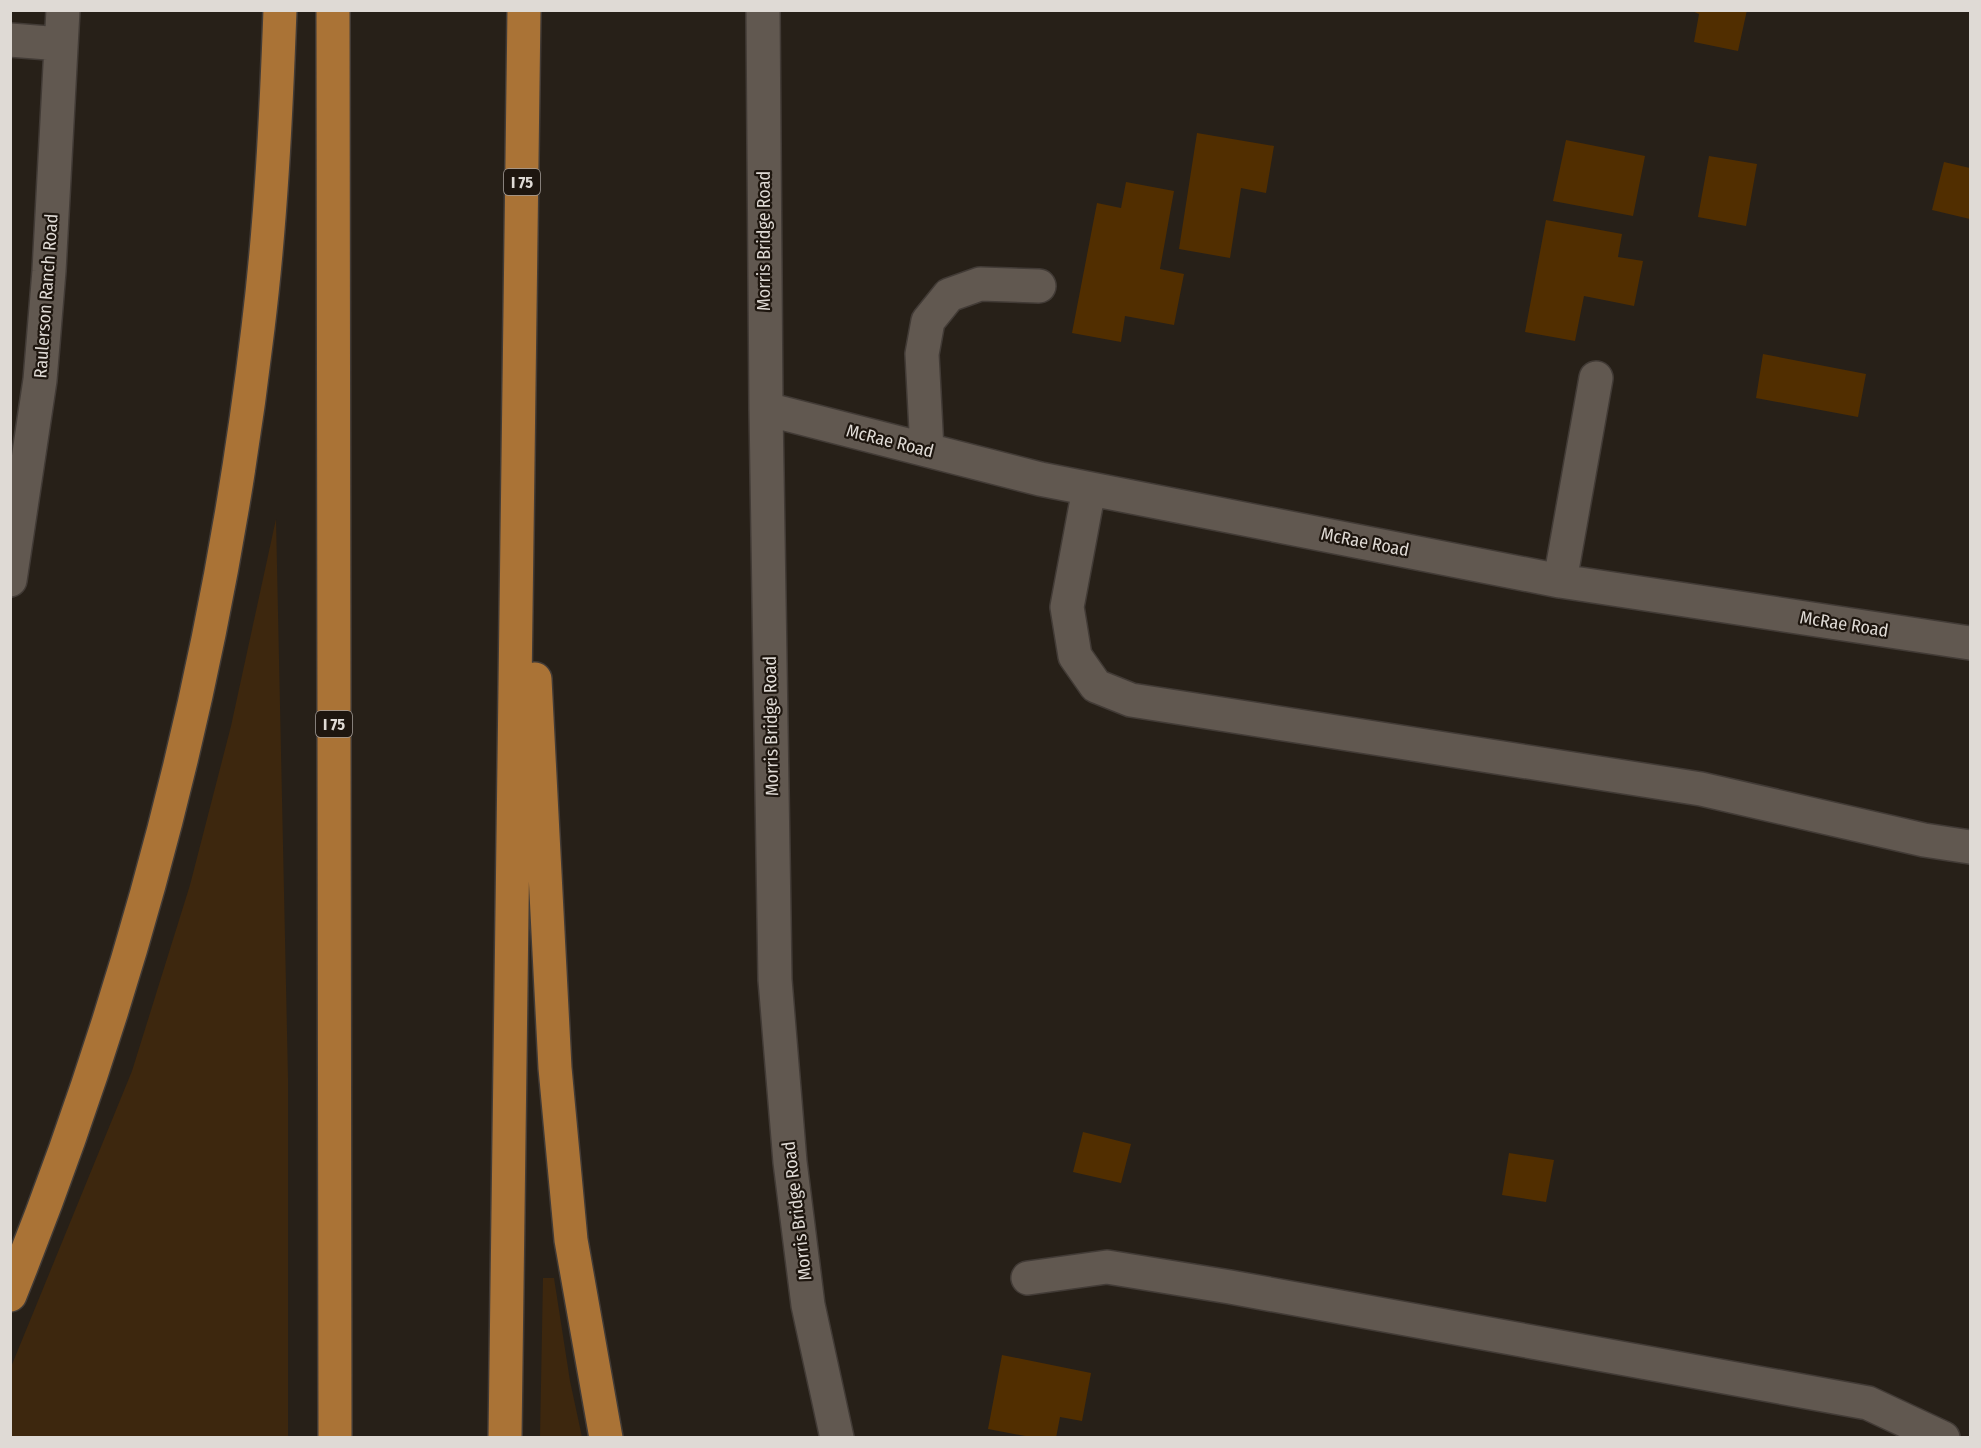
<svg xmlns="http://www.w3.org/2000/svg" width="1981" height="1448" font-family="'Fira Sans Condensed',sans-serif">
<rect width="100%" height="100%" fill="#272018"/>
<!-- green -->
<path fill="#3d270e" d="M276,519l12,559v359h-277v-70l121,-296 58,-186 41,-159z
M543,1278h11l16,103 12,56h-42z"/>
<!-- building -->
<path fill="#512e00" d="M1690,10h57l-9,41 -44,-9 5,-28z
M1197,133l77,13 -8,47 -25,-5 -11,70 -51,-9z
M1566,140l79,16 -12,60 -80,-15z
M1709,156l48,8 -11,62 -48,-9z
M1944,162l26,6v51l-38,-9z
M1126,182l48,9 -14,78 24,5 -10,51 -49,-9 -4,26 -49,-9 25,-130 24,5z
M1546,220l76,14 -4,23 25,4 -9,45 -50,-10 -9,45 -50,-9z
M1763,354l103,20 -8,43 -102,-19z
M1083,1132l48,12 -10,39 -48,-11z
M1509,1153l45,7 -8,42 -44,-7z
M1002,1355l89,18 -9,48 -22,-4 -4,21h-20l-48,-9z"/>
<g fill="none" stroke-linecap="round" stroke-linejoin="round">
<!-- minor casing -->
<g stroke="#423b36" stroke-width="36">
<path id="minor" d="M763,10l3,399 9,571 15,182 18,143 29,133
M10,40l51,4
M766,409l274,70 520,102 410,62
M927,450l-5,-96 6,-33 21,-26 31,-11 59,2
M1089,489l-22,118 8,49 21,30 35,14 570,89 223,51 46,7
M10,580l30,-200 9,-109 14,-261
M1560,581l36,-203
M1028,1278l79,-11 123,20 638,116 75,35"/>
</g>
<!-- highway casing -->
<g stroke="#423b36" stroke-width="36">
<path id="highway" d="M333,10l2,1428
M535,679l20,389 16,172 35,198
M10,1295c125,-310 209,-636 248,-967 13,-106 18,-211 22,-318
M505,1438l19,-1428"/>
</g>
<!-- minor -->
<use href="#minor" stroke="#615850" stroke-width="33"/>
<!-- highway -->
<use href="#highway" stroke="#aa7336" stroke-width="33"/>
</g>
<g text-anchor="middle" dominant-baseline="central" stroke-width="4.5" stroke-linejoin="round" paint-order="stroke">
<!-- shield labels -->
<g fill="#1e160f" stroke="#a59f9a" stroke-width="1.5">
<rect x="504" y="169" width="36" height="26" rx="4.5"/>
<rect x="316" y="711" width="36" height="26" rx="4.5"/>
</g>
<g font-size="16" font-weight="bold" fill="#dfdad5">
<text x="522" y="182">I 75</text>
<text x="334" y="724">I 75</text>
</g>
<!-- street labels -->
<g font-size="18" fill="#dfdad5" stroke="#1e160f">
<text transform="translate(764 241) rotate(-90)">Morris Bridge Road</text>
<text transform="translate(46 296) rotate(-86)">Raulerson Ranch Road</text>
<text transform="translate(890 441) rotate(14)">McRae Road</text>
<text transform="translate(1365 542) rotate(11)">McRae Road</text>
<text transform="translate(1844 624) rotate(9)">McRae Road</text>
<text transform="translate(771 726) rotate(-91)">Morris Bridge Road</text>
<text transform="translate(797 1211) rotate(-97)">Morris Bridge Road</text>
</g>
</g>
<!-- border -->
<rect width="1981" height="1448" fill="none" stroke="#dfdad5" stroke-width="24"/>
</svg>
